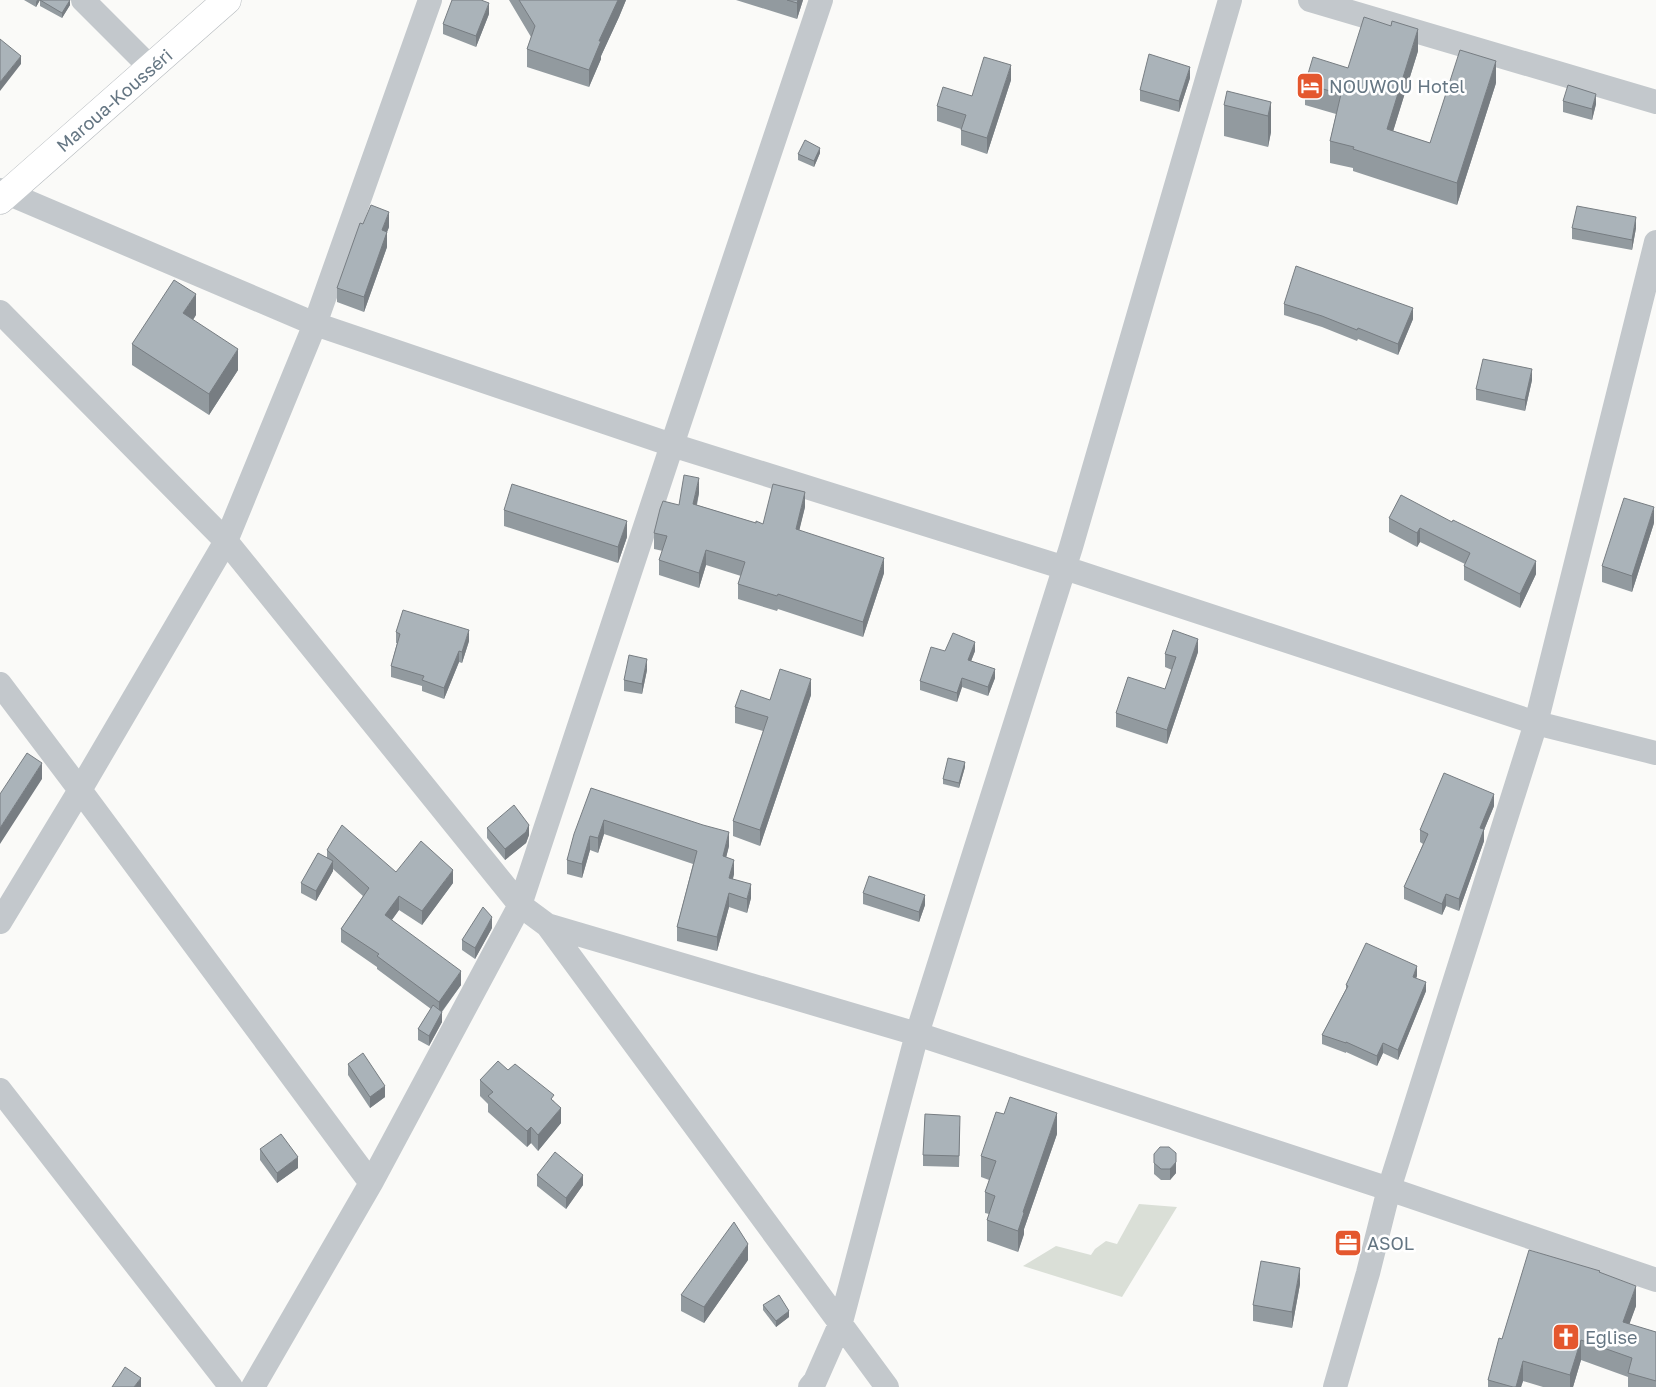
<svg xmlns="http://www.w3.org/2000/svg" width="1656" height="1387" font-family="'Golos Text',sans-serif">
<rect width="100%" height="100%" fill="#fafaf8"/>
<!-- green -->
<path fill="#dadfd7" d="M1139,1204l38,3 -55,90 -99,-31 33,-20 35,9 4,-6 11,-8 11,3z"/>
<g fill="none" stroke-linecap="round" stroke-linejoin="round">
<!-- trunk casing -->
<g stroke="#b4b9bd" stroke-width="29">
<path id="trunk" d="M0,200l227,-200"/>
</g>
<!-- minor -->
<path stroke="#c3c8cc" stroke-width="24" d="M83,0l68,68
M1310,0l346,102
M0,190l315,134 357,121 393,123 471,155 120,30
M0,312l226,229 294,364 27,20 370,109 472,155 267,91
M0,684l80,106 291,393
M0,922l80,-132 146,-249 89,-217 115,-324
M547,925l340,462
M0,1090l231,297
M253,1387l118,-204 149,-278 152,-460 149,-445
M810,1387l5,-6 26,-59 76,-288 154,-487 159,-547
M1335,1387l33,-114 21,-84 147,-466 120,-481"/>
<!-- trunk -->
<use href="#trunk" stroke="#fff" stroke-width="28"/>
</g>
<!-- wall -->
<path fill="#929a9f" d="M24,0h16l-4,7z
M40,0l30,5 -8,13 -22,-12z
M509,0h117l-7,17 -18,39v3l-12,28 -62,-20v-18l4,-12z
M736,0h67l-6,19z
M489,14l-13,33 -33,-13v-10z
M1418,51l-25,80 37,12 66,-60 -39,122 -104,-34v-3l-23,-5v-22l6,-27 -31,-9v-21l43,-16z
M1190,78l-11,34 -39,-11v-11z
M1011,80l-24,74 -26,-9v-16l-24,-8v-15l35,-10z
M1563,101l33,3 -4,16 -29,-8z
M1271,102v30l-3,15 -44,-11v-31z
M820,153l-6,14 -16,-7v-6z
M363,224l26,3 -2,5v15l-23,65 -27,-10v-14z
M1572,228h64l-4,22 -60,-11z
M1284,304l129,15 -15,36 -40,-16 -1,2 -35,-14 -38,-12z
M196,315l-3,5 45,50 -29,45 -77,-50v-21z
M1532,380l-7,31 -49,-11v-11z
M699,493l-2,12 59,18 7,1 42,-17 -6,23 85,43 -21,64 -85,-28 -1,2 -39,-12v-15l3,-8 -35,-11 -7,23 -40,-13v-15l4,-9 -9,-2v-16l25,-28z
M1401,495l135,79 -16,34 -56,-28v-14l1,-2 -45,-22 -3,5 -28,-15v-14z
M504,510l123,27 -9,26 -114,-37z
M1654,523l-22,69 -30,-10v-16z
M396,632l73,9 -7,22 -3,-1 -15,37 -22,-8v-5l-31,-9v-11l6,-23h-1z
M945,651h30l-4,10 24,17 -7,18 -26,-9 -5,15 -37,-12v-9z
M1198,652l-31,92 -51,-17v-14l49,-24 7,-19 -7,-3v-13z
M647,670l-5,24 -18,-3v-11z
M811,695l-51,151 -27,-10v-15l30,-90 -28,-8v-16l35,-7z
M965,767l-6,21 -16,-4v-5z
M591,788l138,58 -3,11 8,17 -1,5 18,19 -4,15 -18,-6 -12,44 -40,-10v-14l16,-63 -89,-30 -6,19 -8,-3 -8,28 -15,-4v-14z
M1494,806l-10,24v11l-25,70 -13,-5 -4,9 -38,-16v-12l19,-43 -3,-2v-12z
M487,828l42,7 -3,8 -21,17 -18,-22z
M327,850l69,22 57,11 -31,42 -23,-15 -7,10 69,65 -19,27v10l-13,24 -11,-6v-11l13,-20 -54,-40v-2l-36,-25v-13l22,-33 -30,-27v2l-17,30 -15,-8v-10l26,-26z
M863,893l62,12 -6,17 -56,-18z
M492,928l-17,31 -13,-9v-10z
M1417,976l-1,2 10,13 -28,69 -15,-7 -6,13 -31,-14v1l-24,-9v-9l24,-46v-4z
M348,1064l37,33 -15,11 -22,-33z
M508,1070l46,31 7,22 -23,28 -7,-8 -4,4 -39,-35v-8l-8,-8v-16z
M960,1126l-1,41 -36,-1v-11z
M1057,1134l-33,95v5l-6,18 -31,-11v-21l2,-6 -4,-1v-21l4,-12 -8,-3v-21z
M260,1149l38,19 -21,15 -17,-23z
M1154,1154l22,19 -6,7h-9l-7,-6z
M537,1175l46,10 -17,24 -29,-23z
M748,1260l-44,63 -23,-12v-16z
M1600,1273l36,33 -7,18 27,8v55h-28v-10l-47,-17 -8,27h-30l-20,-6 -2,6h-33v-7l14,-41z
M1300,1284l-8,44 -39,-7v-16z
M763,1305l26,12 -13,10 -13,-17z"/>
<!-- shaded-wall -->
<path fill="#777d82" d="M37,0h3l-4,7v-5z
M70,0v5l-8,13v-5z
M618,0h8l-7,17 -18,39v3l-12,28v-17l10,-29z
M798,0h5l-6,19v-16z
M489,3v11l-13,33v-11z
M1418,29v22l-31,100v-22z
M21,56v8l-21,27v-9z
M1496,61v22l-39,122v-22z
M1011,65v15l-24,74v-16z
M1190,67v11l-11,34v-11z
M1596,94v10l-4,16v-11z
M1271,102v30l-3,15v-31z
M820,148v5l-6,14v-6z
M389,212v15l-7,18v-15z
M1636,217v11l-4,22v-10z
M387,232v15l-23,65v-15z
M196,294v21l-13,19v-21z
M1413,308v11l-15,36v-11z
M238,349v21l-29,45v-21z
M1532,369v11l-7,31v-11z
M699,478v15l-6,27v-16z
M805,492v15l-9,37v-15z
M1654,507v16l-22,69v-16z
M627,521v16l-9,26v-16z
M1420,528v14l-3,5v-14z
M706,550v15l-7,23v-15z
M884,558v15l-21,64v-15z
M1536,561v13l-16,34v-14z
M469,630v11l-7,22v-11z
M1198,639v13l-31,92v-14z
M975,642v9l-7,18v-9z
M459,651v11l-15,37v-11z
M647,659v11l-5,24v-10z
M995,669v9l-7,18v-9z
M962,678v9l-5,15v-9z
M811,679v16l-51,151v-16z
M965,762v5l-6,21v-5z
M42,763v16l-42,65v-16z
M1494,794v12l-10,24v11l-25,70v-12l21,-71z
M604,820v14l-6,19v-15z
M529,825v10l-3,8 -21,17v-11z
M729,832v14l-6,24v-14z
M590,836v14l-8,28v-14z
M734,860v14l-5,18v-14z
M333,861v10l-17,30v-10z
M453,870v13l-31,42v-14z
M751,884v14l-4,15v-14z
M729,893v14l-12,44v-14z
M1446,894v12l-4,9v-11z
M925,895v10l-6,17v-10z
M399,896v14l-14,19v-14z
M492,917v11l-17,31v-11z
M1417,966v10l-4,10v-9z
M461,971v14l-22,30v-13z
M1426,982v9l-28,69v-10z
M442,1012v10l-13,24v-10z
M1383,1043v10l-6,13v-10z
M385,1086v11l-15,11v-11z
M561,1108v15l-23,28v-16z
M1057,1113v21l-33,95v5l-6,18v-21l5,-19z
M531,1127v16l-4,4v-16z
M298,1157v11l-21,15v-10z
M1176,1162v11l-6,7v-11z
M583,1175v10l-17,24v-11z
M748,1244v16l-44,63v-16z
M1300,1268v16l-8,44v-16z
M1636,1286v20l-13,36v-20z
M789,1311v6l-13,10v-6z
M1581,1340v20l-8,27h-3v-12z
M1523,1361v20l-2,6h-5z
M141,1378v9h-7z"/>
<!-- building -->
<path fill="#aab3b9" stroke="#777d82" d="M40,0h30l-8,13z
M452,0h29l8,3 -13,33 -33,-12z
M519,0h99l-19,41h2l-12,29 -62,-21 8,-23z
M787,0h11l-1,3z
M1364,17l27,9 1,-5 26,8 -31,100 43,14 30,-93 36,11 -39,122 -104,-34 1,-2 -24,-6 11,-47 -36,-10 8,-27 35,11z
M0,39l21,17 -21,26z
M1149,54l41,13 -11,34 -39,-11z
M984,57l27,8 -24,73 -26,-8 5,-15 -29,-9 6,-19 29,9z
M1568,85l28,9 -4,15 -29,-8z
M1227,91l44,11 -3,14 -44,-11z
M805,140l15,8 -6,13 -16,-7z
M371,205l18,7 -7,18 5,2 -23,65 -27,-9 23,-65 3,1z
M1577,206l59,11 -4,23 -60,-12z
M1296,266l117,42 -15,36 -40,-16 -1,2 -35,-14 -38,-12z
M174,280l22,14 -13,19 55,36 -29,45 -77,-50z
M1483,359l49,10 -7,31 -49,-11z
M684,475l15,3 -6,26 63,19v-2l7,3 10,-40 32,8 -9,37 88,29 -21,64 -85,-28 -1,2 -39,-12 7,-22 -39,-12 -7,23 -40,-13 8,-24 -13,-3 6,-24 3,-8 16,4z
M512,484l115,37 -9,26 -114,-37z
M1401,495l51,27 1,-2 83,41 -16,33 -56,-28 6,-13 -50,-25 -3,5 -28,-15z
M1624,498l30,9 -22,69 -30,-10z
M403,610l66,20 -7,22 -3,-1 -15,37 -22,-8 2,-4 -33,-10 9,-32 -4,-2z
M1173,630l25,9 -31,91 -51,-17 12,-36 37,12 11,-32 -11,-3z
M953,633l22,9 -7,18 27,9 -7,18 -26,-9 -5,15 -37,-12 11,-34 14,4z
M629,655l18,4 -5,25 -18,-4z
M780,669l31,10 -51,151 -27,-9 35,-104 -33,-10 6,-17 29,10z
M27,753l15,10 -42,65v-34z
M948,758l17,4 -6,21 -16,-4z
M1444,773l50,21 -14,34 4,1 -25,70 -13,-5 -4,10 -38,-17 24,-53 -8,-4z
M591,788l112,37 26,7 -6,24 11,4 -5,18 22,6 -4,15 -18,-6 -12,44 -40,-10 20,-76 -93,-31 -6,18 -8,-2 -8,28 -15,-4 7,-26z
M514,805l15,20 -3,7 -21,17 -18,-21z
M342,825l54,47 25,-31 32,29 -31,41 -23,-15 -14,19 76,56 -22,31 -62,-46 2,-2 -38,-25 28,-41 -42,-38z
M318,853l15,8 -17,30 -15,-8z
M869,876l56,19 -6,17 -56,-19z
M483,907l9,10 -17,31 -13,-8z
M1366,943l51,23 -4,11 13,5 -28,68 -15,-7 -6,13 -31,-14v1l-24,-8 26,-49 -2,-1z
M433,1005l9,7 -13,24 -11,-7z
M363,1053l22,33 -15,11 -22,-33z
M498,1061l10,9 7,-6 39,31 -3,4 10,9 -23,27 -7,-8 -4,4 -39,-35 5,-4 -13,-12z
M1010,1097l47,16 -34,99 1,1 -6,18 -31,-11 8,-24 -10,-4 11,-31 -15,-5 15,-44 8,2z
M925,1114l35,2 -1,40 -36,-1z
M281,1134l17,23 -21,16 -17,-24z
M1160,1147h9l7,6v9l-6,7h-9l-7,-6v-9z
M555,1152l28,23 -17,23 -29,-23z
M734,1222l14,22 -44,63 -23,-12z
M1529,1250l71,21 -1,1 37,14 -13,36 33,10v49l-28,-8 4,-15 -51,-18 -11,35 -47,-14 -7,26h-3l-25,-7 11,-42 3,1z
M1261,1261l39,7 -8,44 -39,-7z
M779,1295l10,16 -13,10 -13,-16z
M125,1367l16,11 -7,9h-22z"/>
<!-- icons -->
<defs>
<g id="hotel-square" transform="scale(1.4375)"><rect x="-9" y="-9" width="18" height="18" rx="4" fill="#e4572e" stroke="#fff"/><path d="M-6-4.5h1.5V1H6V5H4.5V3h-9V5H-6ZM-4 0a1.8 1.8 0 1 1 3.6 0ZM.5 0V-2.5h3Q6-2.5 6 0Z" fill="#fff"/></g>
<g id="office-square" transform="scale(1.4375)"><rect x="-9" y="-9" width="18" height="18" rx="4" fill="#e4572e" stroke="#fff"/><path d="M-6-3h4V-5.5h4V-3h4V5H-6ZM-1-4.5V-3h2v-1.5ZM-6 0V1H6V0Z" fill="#fff"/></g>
<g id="church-square" transform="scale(1.4375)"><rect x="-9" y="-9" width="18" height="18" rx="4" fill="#e4572e" stroke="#fff"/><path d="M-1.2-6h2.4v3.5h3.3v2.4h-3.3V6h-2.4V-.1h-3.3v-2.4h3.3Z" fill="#fff"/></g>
</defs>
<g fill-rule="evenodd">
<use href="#hotel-square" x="1310" y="86"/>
<use href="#office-square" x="1348" y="1243"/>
<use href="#church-square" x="1566" y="1337"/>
</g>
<g text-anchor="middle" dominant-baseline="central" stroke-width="5" stroke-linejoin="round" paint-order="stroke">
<!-- poi labels -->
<g font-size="18" fill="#657683" stroke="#fff" text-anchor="start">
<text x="1329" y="86">NOUWOU Hotel</text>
<text x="1367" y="1243">ASOL</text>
<text x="1585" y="1337">Eglise</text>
</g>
<!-- street labels -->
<g font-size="18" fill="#657683" stroke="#fff">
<text transform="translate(114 100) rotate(-41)">Maroua-Kousséri</text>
</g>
</g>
</svg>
